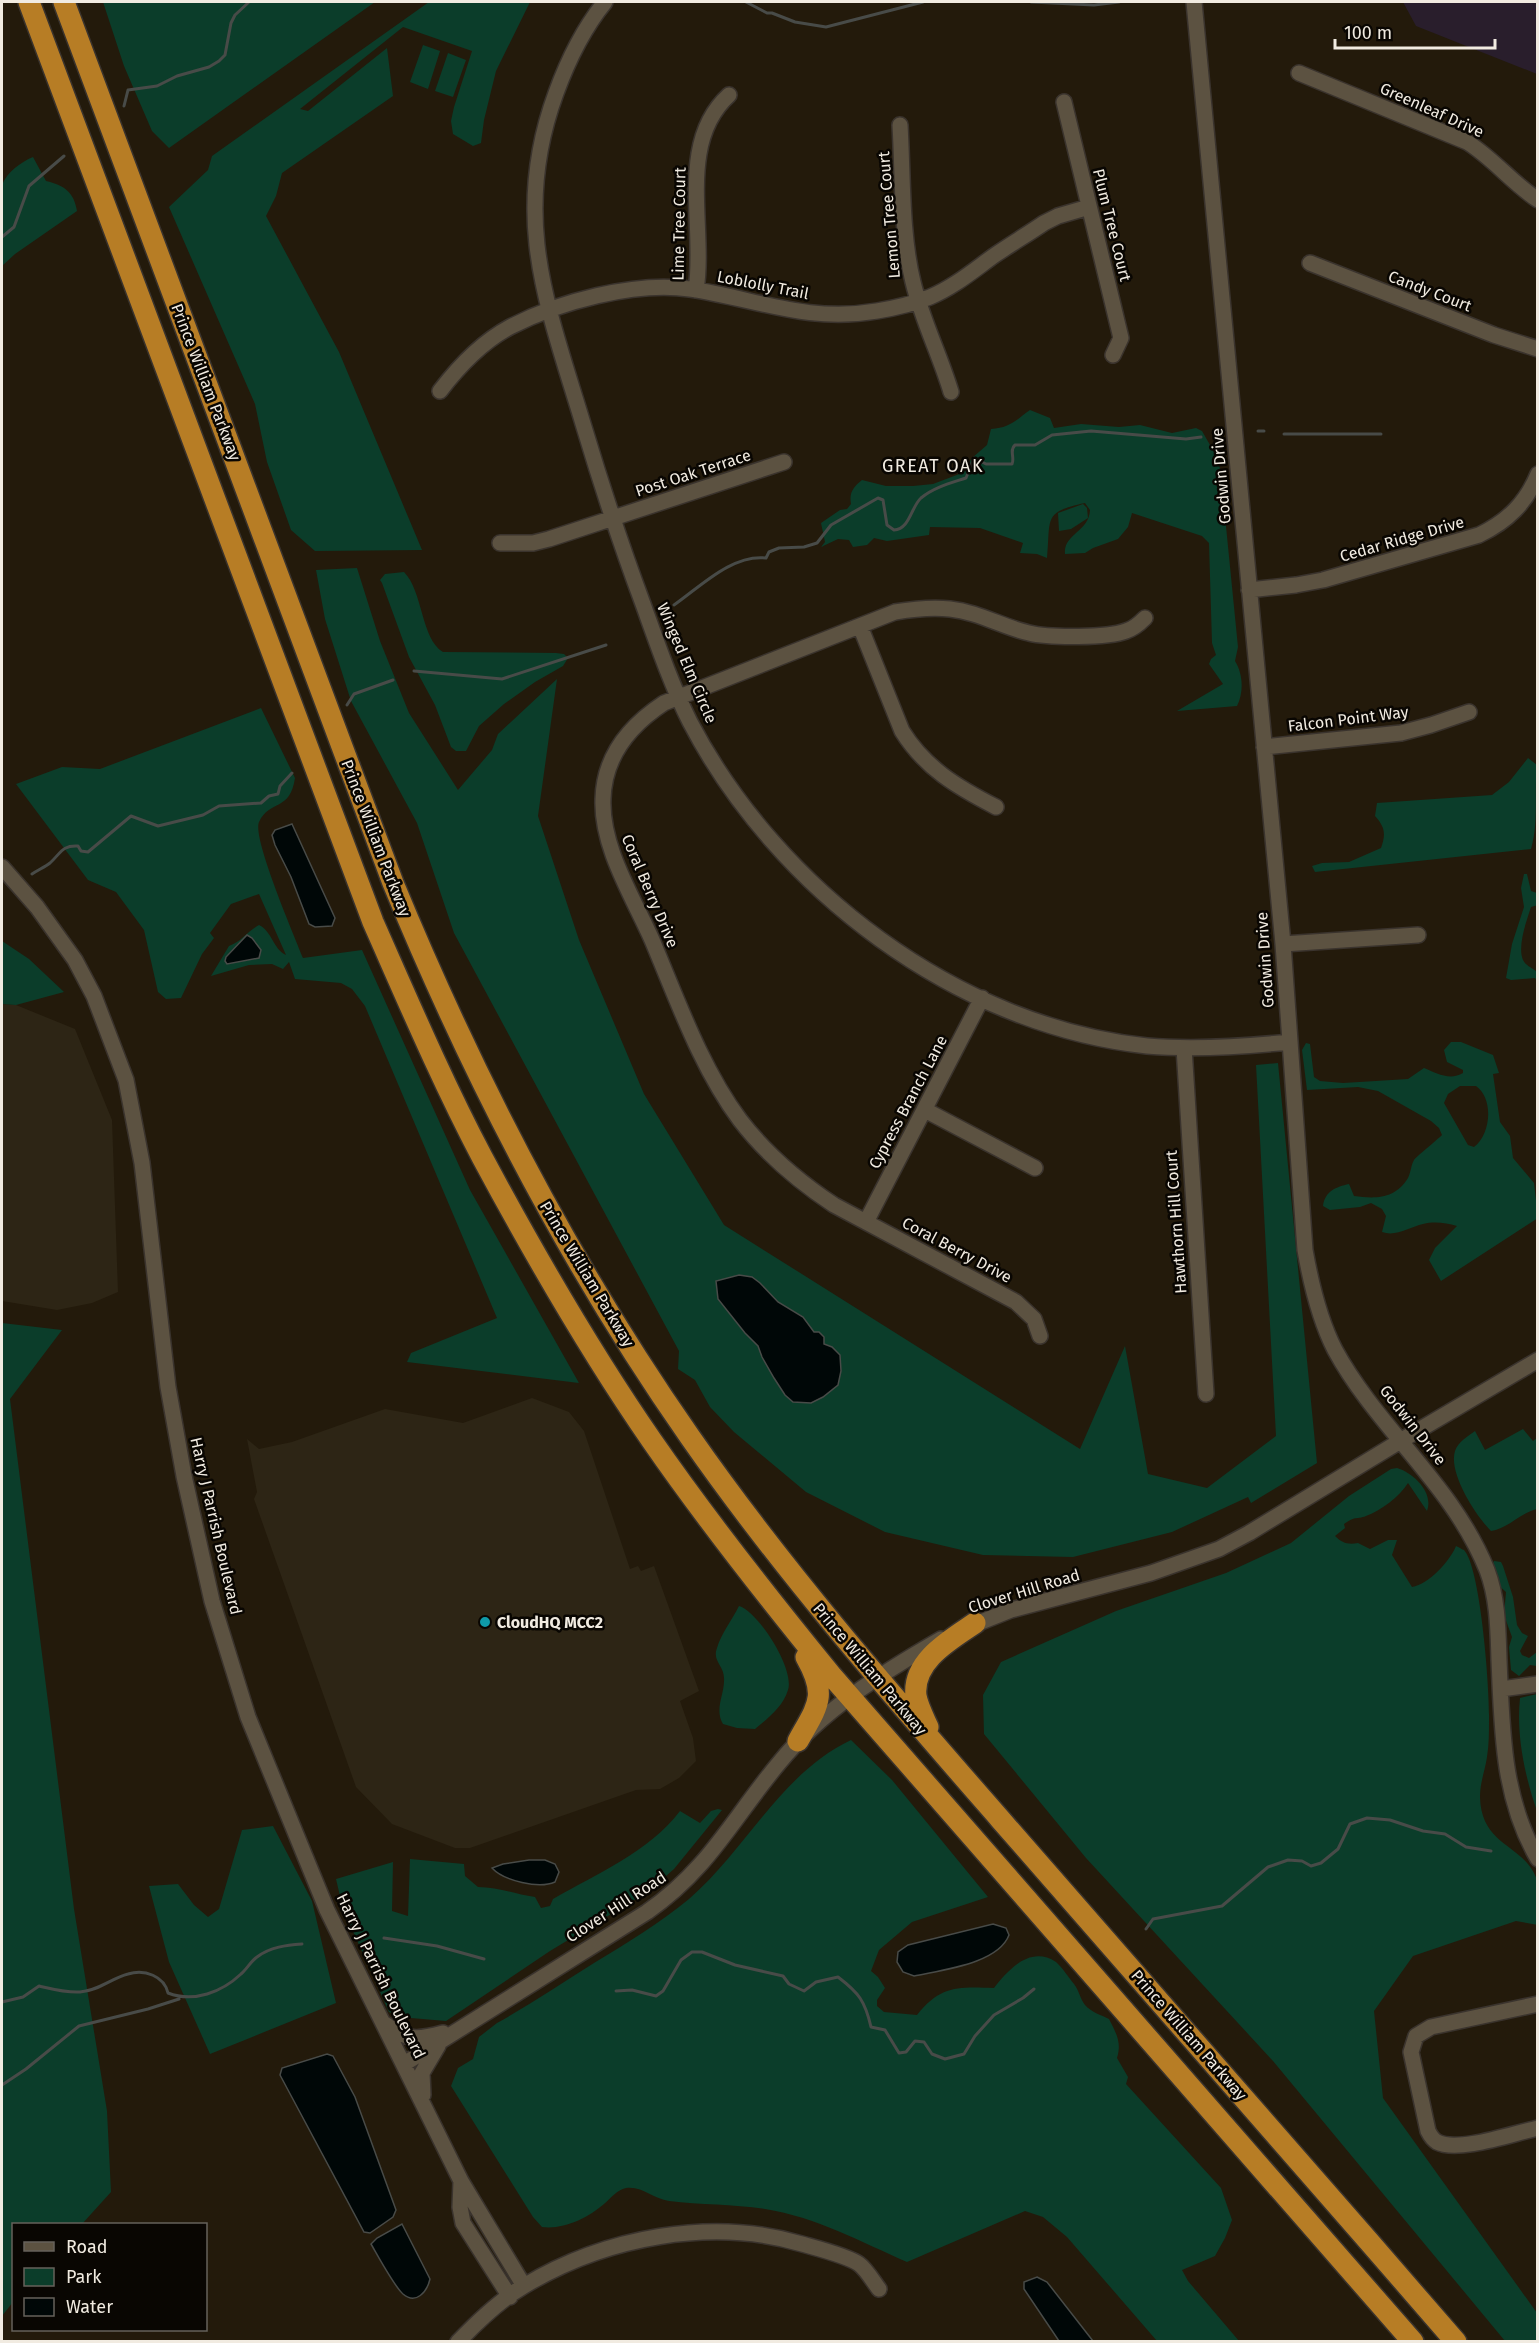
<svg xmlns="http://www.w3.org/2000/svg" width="1539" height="2343" font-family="'Fira Sans',sans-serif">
<rect width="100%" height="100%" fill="#231a0b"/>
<!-- industrial -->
<path fill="#2d2515" d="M2,1004l14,1 59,24 37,91 6,172 -26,11 -35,7 -55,-9z
M532,1398l37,14 15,19 46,138 8,-3 3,5 13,-5 45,125 -19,10 13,37 3,23 -17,17 -19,11 -24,1 -166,58h-15l-63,-24 -36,-37 -102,-288 3,-7 -10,-53 12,10 33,-7 93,-33 78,14z"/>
<!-- education -->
<path fill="#291e2c" d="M1403,2h134v72l-121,-48z"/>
<!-- green -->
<path fill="#0b3d2a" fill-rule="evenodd" d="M103,2h272l-206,146 -17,-17 -28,-65z
M429,2h101l-34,69 -12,49 -3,23 -8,3 -20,-12 -2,-13 3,-14 18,-56 -69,-24 -103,82 8,2 79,-63 6,48 -111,77 -6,23 -10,20 73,136 83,198 -107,1 -24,-21 -24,-68 -12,-58 -86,-197 39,-37 4,-14z
M423,45l17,6 -12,38 -18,-7z
M448,53l18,7 -13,37 -18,-6z
M33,157l13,24c18,4 28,11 31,30l-62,43 -13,12c-1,-16 -2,-70 0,-81 5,-13 19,-23 31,-28z
M1030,410l20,8 4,10 27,-4 38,3 21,-2 32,8 24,-5 6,3 16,28 4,21 -3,4 -1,6 5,6 15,151 -3,14c8,13 9,31 2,45l-60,5 46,-27 -14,-20 2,-5 5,-4 -4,-12 -3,-100 -7,-7 -70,-23 -4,14 -10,12 -25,9 -8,5 -20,1c-2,-20 24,-22 25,-44l-5,-7c-43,9 -34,16 -38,55l-10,-4 -17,-1 3,-10 -43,-15 -50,-1 -1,8 -42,6 -13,-3 -7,7 -14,2 -4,-7 -11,-1 -17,8 4,-5 -4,-19 19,-13 7,-1 4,-5c-2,-11 2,-17 11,-24l24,6h27l20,-2 29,-11 10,-15 15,-13 4,-16c19,-1 25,-9 39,-19z
M1083,504l4,4 1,10 -17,11 -12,2 -1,-18z
M357,568l23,73 29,72 49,77 34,-40 6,-16 59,-55 -19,137 41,124 65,154 80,131 356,224 45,-103 23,128 59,14 69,-52 -20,-371 22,-2 39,400 -66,40 -3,-6 -76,35 -99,25 -90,-2 -98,-23 -79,-40 -72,-60 -24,-25 -15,-27 -17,-11 1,-18 -225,-418 -37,-110 -66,-122 -26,-82 -9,-49z
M404,572c19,19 17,67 39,80l113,1 8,1 4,4 -5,8 -28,16 -31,22 -25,22 -13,25h-10l-5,-4 -16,-42 -26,-48 -27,-74 -2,-3 5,-6z
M261,708l34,70c-5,34 -25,21 -36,44 -7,16 36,115 44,136l59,-8 108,240 109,193 -172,-21 4,-9 86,-35 -132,-312 -13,-17 -11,-6 -46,-4 -6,-17 -6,7 -11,-5 -23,1 -38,11 18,-30c12,-4 19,-15 30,-21 13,6 14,24 27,30l-27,-61 -28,10 -21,29 4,5 -12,16 -21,44 -15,1 -8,-7 -14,-62 -28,-38 -28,-12 -72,-96 46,-17 38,2z
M1528,758l9,7c-3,28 2,57 -6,84l-216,23 -3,-6 10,-3 27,-1 32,-14c5,-14 4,-21 -6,-32l2,-13 115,-8 17,-13z
M1524,874h3l4,17 6,2 1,12 -7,2c-4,13 -14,39 -8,53 3,6 10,8 14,12v9l-2,-3 -24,2 -5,-2 6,-34 12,-37 -3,-19z
M2,941l27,18 35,33 -48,13 -14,-1z
M1451,1042h10l32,13 6,18 -6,1 7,48 10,14 3,22 21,25 4,35 -97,63 -12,-21 6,-12 22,-22c-11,-3 -22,-5 -34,-2 -13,3 -27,13 -41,8l4,-16 -4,-7 -11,-6 -11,4 -30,3 -7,-4c2,-15 13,-19 26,-22l5,12c22,3 41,3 54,-18 3,-6 3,-13 6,-18 1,-2 24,-21 28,-25l-3,-7 -8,-7 -53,-30 -20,-4 -51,3 -5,-40 4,-7 4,1 4,33 6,4 23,2 65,-4 16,-11c12,5 26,13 39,5v-3l-16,-8 -3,-12zM1460,1086h16c18,13 15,48 -2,61l-6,-2 -24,-42 4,-9z
M2,1323l60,7 -52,69 64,510 33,202 4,81 -29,32h-68l-1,78 -11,14z
M1523,1429l10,12 4,-3v71c-17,4 -28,19 -46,22 -15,-15 -43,-58 -36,-80 3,-9 13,-15 20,-20l10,19z
M1397,1468c17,5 37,25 30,43l-19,-28c-9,14 -26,27 -42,33 -10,4 -9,-1 -22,8l1,4 -10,8c7,7 13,9 23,7l12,6 18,-9h9l-5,15 20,32c17,-3 38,-26 44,-41 1,0 7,4 8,4 17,18 26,143 25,170 0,12 0,25 -2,37 -2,14 -7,25 -7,40 1,50 45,47 57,83 2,12 1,32 1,45l-22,-4 -103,35 -39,55 9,87 154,215v28h-32l-232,-280 -187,-203 -102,-124 -1,-39 18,-33 115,-51 110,-38 65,-30 58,-47 42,-27z
M1494,1561l7,1 2,4 10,31 4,28 5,8 6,3 -8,15 2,4 7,3 8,-6v14l-7,-1 -11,11 -8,-6 -2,-23 3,-10 -8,-22 2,-23 -9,-8 -5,-19z
M739,1606c20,6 56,64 49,84 -5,17 -20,28 -33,39l-18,-1 -14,-4c-9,-15 2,-30 1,-46 0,-12 -12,-17 -7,-30 4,-14 15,-28 22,-42z
M1537,1694h1l-1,117c-12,-34 -21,-76 -17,-113z
M851,1740l41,40 96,117 -76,25 -33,28 -8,21 7,6 7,11 -8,12v6l7,6 33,3c24,-30 41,-28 77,-27 14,-18 36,-43 62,-26 6,5 13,16 18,22 5,6 6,15 11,21 6,7 16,10 24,14 7,14 13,23 8,39l11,19 -2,7 95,104 11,32 -7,18 -10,18 -33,14 6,11 51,60h-82l-90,-104 -24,-20 -18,-6 -118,51c-46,-20 -91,-45 -142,-53 -32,-5 -64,-4 -96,-8 -16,-2 -26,-15 -43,-13 -9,2 -15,10 -22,16 -16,14 -41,26 -62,23l-9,-10 -82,-131 7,-18 15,-9 6,-22 18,-14c33,-18 65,-40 97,-60 33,-20 66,-40 95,-64 57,-49 92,-126 162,-159z
M718,1809l4,1 -48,59 -16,14 -22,16 -86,52 -104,70 -47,-4 -10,-5 -46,-103 -7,-30 57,-17 -1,49 16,5 2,-57 54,5 1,12 13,11c20,0 37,7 57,10l6,11 9,-2 3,-7c43,-25 96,-47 127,-88l20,12 11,-12z
M273,1826l39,75 24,102 -126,51 -41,-92 -20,-76 29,-2 16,21 14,12 11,-8 23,-79z"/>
<!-- water -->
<path fill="#000707" stroke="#484b48" stroke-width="1.5" d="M292,824l43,94 -3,8 -17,1 -6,-3 -18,-47 -16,-32 -3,-10 3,-5z
M247,935l5,3 9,12 -2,8 -32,6 -2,-3 1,-4z
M739,1275l13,2 8,6 18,19 25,15 11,15h5l5,5v7l8,3 8,8 1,16 -3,14 -15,12 -12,6 -18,-1 -8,-7 -11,-17 -12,-21 -4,-11 -13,-13 -27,-34 -2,-18z
M529,1860h16l10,4 4,8 -4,10c-16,7 -51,-1 -63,-14l11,-4z
M993,1924l13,4 3,7c-11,29 -68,35 -95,41l-11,-4 -6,-10 1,-10 10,-7z
M327,2054l6,2 22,41 41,113 -3,7 -23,16 -6,-1 -84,-157 2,-7z
M402,2224l28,55c-3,13 -14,26 -27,15 -9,-8 -25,-38 -32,-50l6,-6z
M1037,2277l10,5 46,59h-34l-35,-52v-7z"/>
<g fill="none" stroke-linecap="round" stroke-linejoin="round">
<!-- stream -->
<path stroke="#484b48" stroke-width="3" d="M746,2l21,11h5l23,9 31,5 97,-25
M1031,2l63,3 25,-3
M124,106l4,-16 29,-4 20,-10 32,-9 10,-6 6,-6 6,-32 4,-8 14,-13
M2,237l12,-10 15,-41 35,-30
M1258,431h6
M1284,434h97
M674,605c26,-18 58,-51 92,-47l3,-6 10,-4 25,-1 13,-4 14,-18 47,-27 5,2 4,25 7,5c16,-1 17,-23 27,-32 13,-11 30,-15 45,-20l8,-20 12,6h26c3,-6 -3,-14 3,-19h20l17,-10 39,-4 95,8 15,-2
M414,671l88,8 104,-34
M347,705l7,-11 39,-14
M32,874c6,-4 13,-7 18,-11 11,-10 12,-18 28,-17l3,5 7,1 43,-36 27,10 45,-11 16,-9 42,-3 8,-7 9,-2 2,-8 12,-13
M1146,1929l7,-10 69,-13 46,-39 20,-7 14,1 9,5 10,-3 17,-14 12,-25 17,-6 23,2 33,11 22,3 21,13 25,4
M384,1938l53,8 47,13
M616,1991l16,-1 24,6 7,-5 18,-31 11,-8h10l33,13 48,11 6,8 15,7 12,-9 22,-5c21,16 27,24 33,50l14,3 14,23 7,-1 9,-11 9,1 8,12 13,5 19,-5 11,-18 19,-21 29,-17 11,-9
M2,2002l21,-5 16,-11c13,3 28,7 41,6 18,-1 32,-14 48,-18 17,-5 36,2 40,19 26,10 54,-1 73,-19 6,-5 10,-13 16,-17 13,-10 30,-12 45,-13
M2,2085l24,-16 53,-43 69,-17 31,-10"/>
<!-- minor casing -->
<g stroke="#3a332d" stroke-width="18">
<path id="minor" d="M605,2c-22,27 -37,58 -49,91 -46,125 -8,214 28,334 18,60 37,118 59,177 14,39 28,80 47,118 87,167 267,304 457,324 48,4 94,1 142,-4
M1194,2l89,942 22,306c6,34 14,69 30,100 43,79 118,135 152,220 11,29 11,60 12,90 3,68 3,138 39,199
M1299,73l168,69c27,17 45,41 71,58
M1064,102l57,236 -8,17
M900,125c3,50 1,109 13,157 9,38 27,73 38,110
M1310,263l184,72 44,14
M696,290c10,-63 -20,-147 33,-195
M440,391c19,-25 42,-49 70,-64 48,-25 125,-46 180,-38 67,10 117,34 187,22 18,-3 36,-7 53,-14 24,-10 44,-27 65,-42 16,-11 33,-21 49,-32l14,-7 31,-9
M500,543h33l16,-4 235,-77
M1249,590l47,-5 27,-5 156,-45c29,-14 47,-32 59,-61
M860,626l42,105c23,37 55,56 94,76
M1264,747l137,-14 30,-8 38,-13
M2,867l35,40 38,53 19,36 32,84 16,83 26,224 16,89 28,125 36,116 79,193 134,271 63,105
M1283,944l135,-9
M1184,1048l22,346
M925,1110l110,58
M866,1222l116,-224
M1040,1336l-6,-17 -18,-17 -182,-97c-36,-24 -68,-51 -94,-85 -39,-52 -63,-121 -88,-180 -19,-43 -51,-93 -49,-141 1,-43 26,-73 61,-96l231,-91c18,-3 36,-5 55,-3 29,3 52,18 79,24 20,5 79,5 97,-2 7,-2 13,-7 19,-13
M966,1628l45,-18 140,-37 68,-24 30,-16 153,-93 136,-80
M1501,1689l37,-5
M1538,2004l-107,23 -15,9 -5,16 17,79c2,4 4,8 9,11 21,11 77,-9 101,-14
M385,2024c23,17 32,16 58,9
M404,2064l243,-152c62,-43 86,-94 132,-149 43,-53 103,-90 162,-124
M423,2095l-1,-22 16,-27
M461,2181l-1,26 3,16 47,74
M458,2342c19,-20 42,-42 66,-56 81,-49 188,-69 278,-42 14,4 46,12 57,20 7,5 14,17 20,25"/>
</g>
<!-- highway casing -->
<g stroke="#3a332d" stroke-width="24">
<path id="highway" d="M29,2l344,920c35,79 69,159 109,235 52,97 107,193 170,284 56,81 117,158 179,234l582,667
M64,2l329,881c80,194 176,381 297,554 94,135 202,258 310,382 152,175 305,348 456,523
M928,1727c-4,-9 -10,-20 -12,-31 -4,-35 34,-56 59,-73
M798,1741c20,-36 30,-45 8,-84"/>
</g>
<!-- minor -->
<use href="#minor" stroke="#5c5241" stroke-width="15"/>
<!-- highway -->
<use href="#highway" stroke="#b77d25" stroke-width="21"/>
</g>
<!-- markers -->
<circle fill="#0f9aa8" stroke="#090602" stroke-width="2" cx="485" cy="1622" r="6"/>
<g text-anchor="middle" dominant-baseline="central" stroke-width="5" stroke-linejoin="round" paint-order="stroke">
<!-- street labels -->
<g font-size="16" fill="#f1ebe1" stroke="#090602">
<text transform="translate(1432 110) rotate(24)">Greenleaf Drive</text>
<text transform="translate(889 215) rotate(-95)">Lemon Tree Court</text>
<text transform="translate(679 224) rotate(-89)">Lime Tree Court</text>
<text transform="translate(1112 225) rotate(76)">Plum Tree Court</text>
<text transform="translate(763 285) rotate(11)">Loblolly Trail</text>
<text transform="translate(1430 291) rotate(21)">Candy Court</text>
<text transform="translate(206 382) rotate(69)">Prince William Parkway</text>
<text transform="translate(693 473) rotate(-18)">Post Oak Terrace</text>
<text transform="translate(1221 476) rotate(-95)">Godwin Drive</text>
<text transform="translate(1402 539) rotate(-16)">Cedar Ridge Drive</text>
<text transform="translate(687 663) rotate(67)">Winged Elm Circle</text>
<text transform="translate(1348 719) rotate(-7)">Falcon Point Way</text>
<text transform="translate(376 838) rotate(69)">Prince William Parkway</text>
<text transform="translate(650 891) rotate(67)">Coral Berry Drive</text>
<text transform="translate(1265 960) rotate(-94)">Godwin Drive</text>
<text transform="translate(908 1102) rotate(-62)">Cypress Branch Lane</text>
<text transform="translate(1176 1222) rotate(-94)">Hawthorn Hill Court</text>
<text transform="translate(957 1250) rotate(28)">Coral Berry Drive</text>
<text transform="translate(587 1274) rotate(59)">Prince William Parkway</text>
<text transform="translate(1413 1425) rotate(52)">Godwin Drive</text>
<text transform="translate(216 1526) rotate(77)">Harry J Parrish Boulevard</text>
<text transform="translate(1024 1591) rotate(-17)">Clover Hill Road</text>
<text transform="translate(870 1669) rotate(50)">Prince William Parkway</text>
<text transform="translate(616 1907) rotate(-33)">Clover Hill Road</text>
<text transform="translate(381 1976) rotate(64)">Harry J Parrish Boulevard</text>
<text transform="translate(1189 2035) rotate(49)">Prince William Parkway</text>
</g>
<!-- poi labels -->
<g font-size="16" font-weight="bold" fill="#f1ebe1" stroke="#090602" text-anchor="start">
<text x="497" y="1622">CloudHQ MCC2</text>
</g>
<!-- neighbourhood labels -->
<g font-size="18" letter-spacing="1.5" fill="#f1ebe1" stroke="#090602">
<text x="933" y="466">GREAT OAK</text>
</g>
</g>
<!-- border -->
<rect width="1539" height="2343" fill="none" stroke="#f1ebe1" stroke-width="6"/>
<!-- legend -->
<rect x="12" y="2223" width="195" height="108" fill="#090602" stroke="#66625b" stroke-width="1.5"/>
<rect x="24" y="2242" width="30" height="9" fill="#5c5241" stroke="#66625b" stroke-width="1.5"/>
<text x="66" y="2253" font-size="18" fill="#f1ebe1">Road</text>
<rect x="24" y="2268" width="30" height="18" fill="#0b3d2a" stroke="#66625b" stroke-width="1.5"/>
<text x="66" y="2283" font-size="18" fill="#f1ebe1">Park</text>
<rect x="24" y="2298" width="30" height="18" fill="#000707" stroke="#66625b" stroke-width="1.5"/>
<text x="66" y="2313" font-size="18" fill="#f1ebe1">Water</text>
<!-- scale -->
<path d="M1335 39v9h160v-9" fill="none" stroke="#f1ebe1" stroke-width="3"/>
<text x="1344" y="39" font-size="18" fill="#f1ebe1" stroke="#090602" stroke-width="4.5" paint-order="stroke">100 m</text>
</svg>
